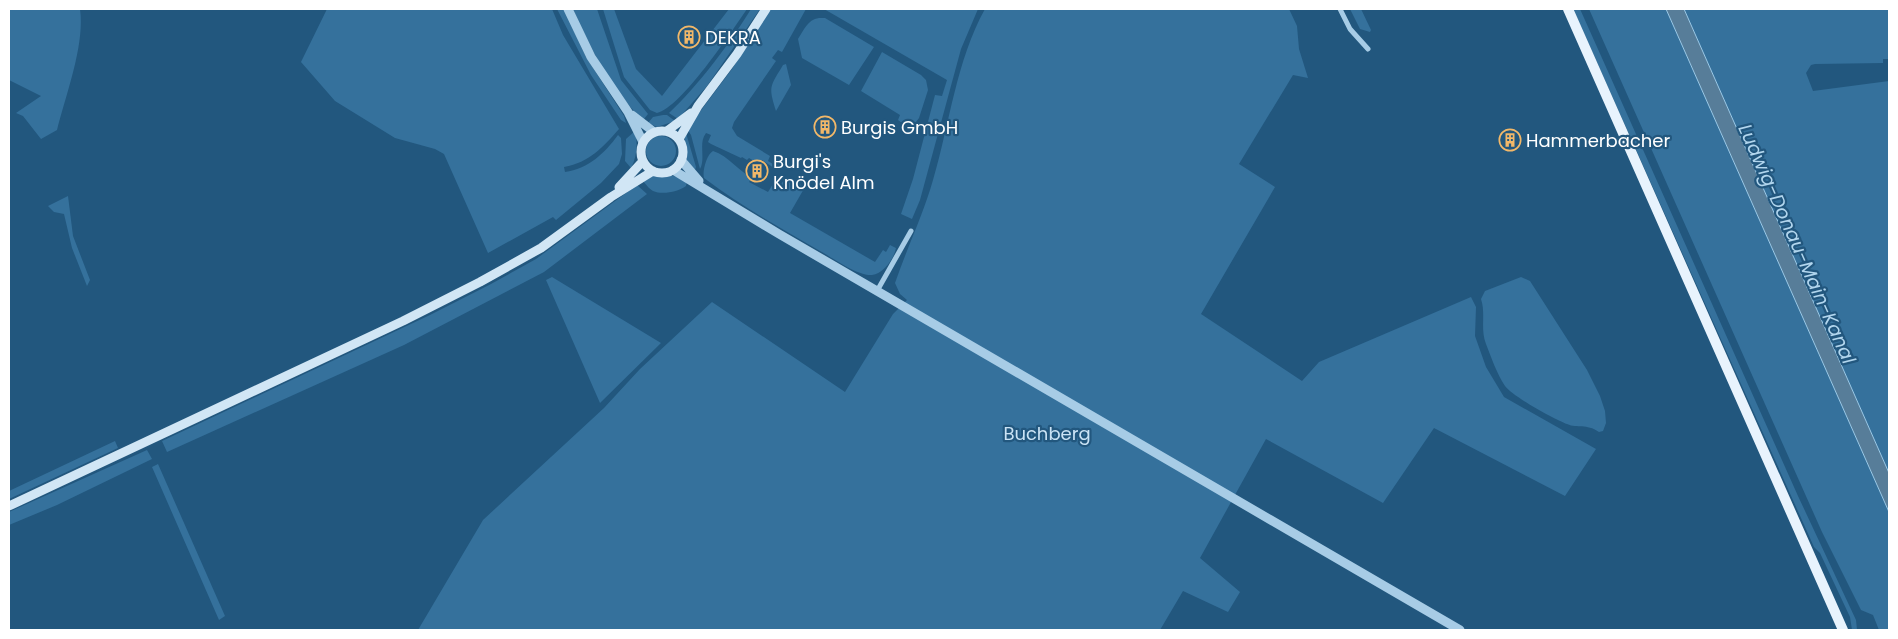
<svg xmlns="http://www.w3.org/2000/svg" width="1898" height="639" font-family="Poppins,sans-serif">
<rect width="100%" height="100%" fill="#22577e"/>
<!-- green -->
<path fill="#35719c" d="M9,9h71c5,36 -14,85 -23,121l-16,9 -18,-23 -7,-3 25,-17 -32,-16z
M327,9h225l11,26 56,94c-17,19 -29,33 -55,38l1,5c23,-3 40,-19 53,-37l3,3 1,16 -3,10 -18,19 -45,37 -3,-3 -65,36 -44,-99 -9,-5 -40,-11 -60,-37 -34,-39z
M557,9h7l22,48 38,59 2,7 -5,-3 -30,-45z
M573,9h24l24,71 27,34 -4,5h-3c-30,-32 -51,-70 -68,-110z
M603,9h11l22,60 26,27 67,-87h18c-15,22 -66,99 -90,104l-7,-3 -26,-33z
M751,9h9l-53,77 -29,33 -9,-6c29,-27 62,-71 82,-104z
M770,9h36l-24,43 -4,-2 -6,8 4,3 -42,61 -2,6 5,8 33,20 -2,5 8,5 -2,2 -12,-8 -3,4 -10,-6 -2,2 -5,-3 -1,1 -30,-14 -3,-2 3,-7 -5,-2c-8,10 0,25 -6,36l-9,-34 -4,-6 45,-60z
M824,9h154l-17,40 -41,151 -8,19 -11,-5 12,-35 22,-84 7,1 5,-16z
M985,9h304l8,17 2,23 9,29 -15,-3 -54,89 36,23 -74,127 101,67 17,-19 152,-65 5,10 -1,29 11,31 18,30 92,52 -31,47 -131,-68 -51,75 -117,-64 -66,119 40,34 -12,20 -45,-21 -23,39h-742l65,-110 121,-112 36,-39 72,-67 133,90 48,-78 14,-14 -7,-6 -5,-11c12,-35 28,-68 38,-103 17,-57 23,-119 52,-171z
M1350,9h11l10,21 -1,2 -10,-3z
M1573,9h7l218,487 58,124 1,10h-5l-2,-13 -30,-64 -6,-6z
M1589,9h77l223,503v118h-10l-6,-15 -12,-5 -39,-78z
M1684,9h205v50h-6v4l-68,1 -4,1 -5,8 7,18 76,-10v392z
M819,18h6l49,29 -25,38 -47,-27 -4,-19c6,-9 9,-19 21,-21z
M882,52l39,23 5,5 2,10 -9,28 -3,4 -11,3 -7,-5 2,-5 -39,-24z
M786,64l5,21 -15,26c-8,-25 -6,-24 7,-46z
M663,115h4l8,6 -18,6 -9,-4 5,-6z
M635,131c3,12 2,26 -4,37l-6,-7 1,-22z
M686,133l10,34 -1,3 -9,-11c0,-9 -3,-18 0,-26z
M646 151a15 15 0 1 1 30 0a15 15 0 1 1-30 0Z
M713,151c16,5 24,19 39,27l-3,4 19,10 5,-8 6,3 7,-10 19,10 -15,26 85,49 8,-12 3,2 4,-7 6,3c-2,11 -13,26 -24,27 -15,1 -39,-17 -52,-24 -40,-23 -79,-45 -116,-73 -2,-7 3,-24 9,-27z
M652,175c13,3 23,-2 35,6l-1,5c-8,6 -24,9 -33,5 -4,-2 -8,-8 -12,-12z
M637,185l10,9 -103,78 -140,73 -237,107 -5,-11 268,-126 61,-31 45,-25z
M68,196l5,40 17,44 -3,6 -15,-38 -8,-34 -10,-2 -6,-6z
M552,277l109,66 -61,60 -54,-123z
M1521,277l9,4 57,89 13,26 5,15 1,12 -3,8 -4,1c-13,-9 -21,-3 -32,-8 -13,-5 -55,-28 -62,-38 -8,-12 -14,-29 -19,-42 -6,-15 0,-30 -5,-45l4,-8z
M115,441l3,7 -109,51v-8z
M147,450l5,9 -95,46 -48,20v-13z
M158,464l67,152 -6,4 -67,-153z"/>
<!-- water -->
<path fill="#577d99" stroke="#9bc9e7" d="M1666,9h18l205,464v39z"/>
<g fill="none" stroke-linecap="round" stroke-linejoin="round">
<!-- minor -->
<path stroke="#a7cce6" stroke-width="5" d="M1340,9l10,20 18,20
M877,291l34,-60"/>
<!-- tertiary -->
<path stroke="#a7cce6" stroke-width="9" d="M568,9l23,48 37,55 15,30
M632,115l22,17
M681,160l18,21
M673,170l106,64 681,396"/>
<!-- secondary -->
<path stroke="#d1e6f5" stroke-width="9" d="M641 152a21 21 0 1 1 42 0a21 21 0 1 1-42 0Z
M667,131l24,-18
M679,139l19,-33 39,-52 29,-45
M619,187l24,-26
M9,506l394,-185 77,-39 61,-34 70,-51 42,-26"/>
<!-- primary -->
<path stroke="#e8f3fd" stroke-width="10" d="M1568,9l275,621"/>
</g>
<!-- icons -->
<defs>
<g id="building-ring" transform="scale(1.125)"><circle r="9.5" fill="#22577e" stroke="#f2b869" stroke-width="1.5"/><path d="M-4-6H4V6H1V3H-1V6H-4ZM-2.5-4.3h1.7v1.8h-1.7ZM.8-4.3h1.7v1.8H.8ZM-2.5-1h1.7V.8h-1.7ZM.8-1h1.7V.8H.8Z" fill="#f2b869"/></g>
</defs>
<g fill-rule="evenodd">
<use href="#building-ring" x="689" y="37"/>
<use href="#building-ring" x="825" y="127"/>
<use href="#building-ring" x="1510" y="140"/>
<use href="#building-ring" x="757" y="171"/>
</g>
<g text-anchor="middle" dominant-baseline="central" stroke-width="4.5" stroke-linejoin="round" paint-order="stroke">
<!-- poi labels -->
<g font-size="18" fill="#fff" stroke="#22577e" text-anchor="start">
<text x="705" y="37">DEKRA</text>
<text x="841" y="127">Burgis GmbH</text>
<text x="1526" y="140">Hammerbacher</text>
<text x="773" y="161">Burgi's<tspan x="773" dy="21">Knödel Alm</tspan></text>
</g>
<!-- park labels -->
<g font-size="18" fill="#cae3f5" stroke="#22577e">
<text x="1047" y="433">Buchberg</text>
</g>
<!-- water labels -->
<g font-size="19" font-style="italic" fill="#b2d6ee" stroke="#22577e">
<text transform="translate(1797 244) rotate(66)">Ludwig-Donau-Main-Kanal</text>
</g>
</g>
<!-- border -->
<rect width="1898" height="639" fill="none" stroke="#ffffff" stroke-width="20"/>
</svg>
